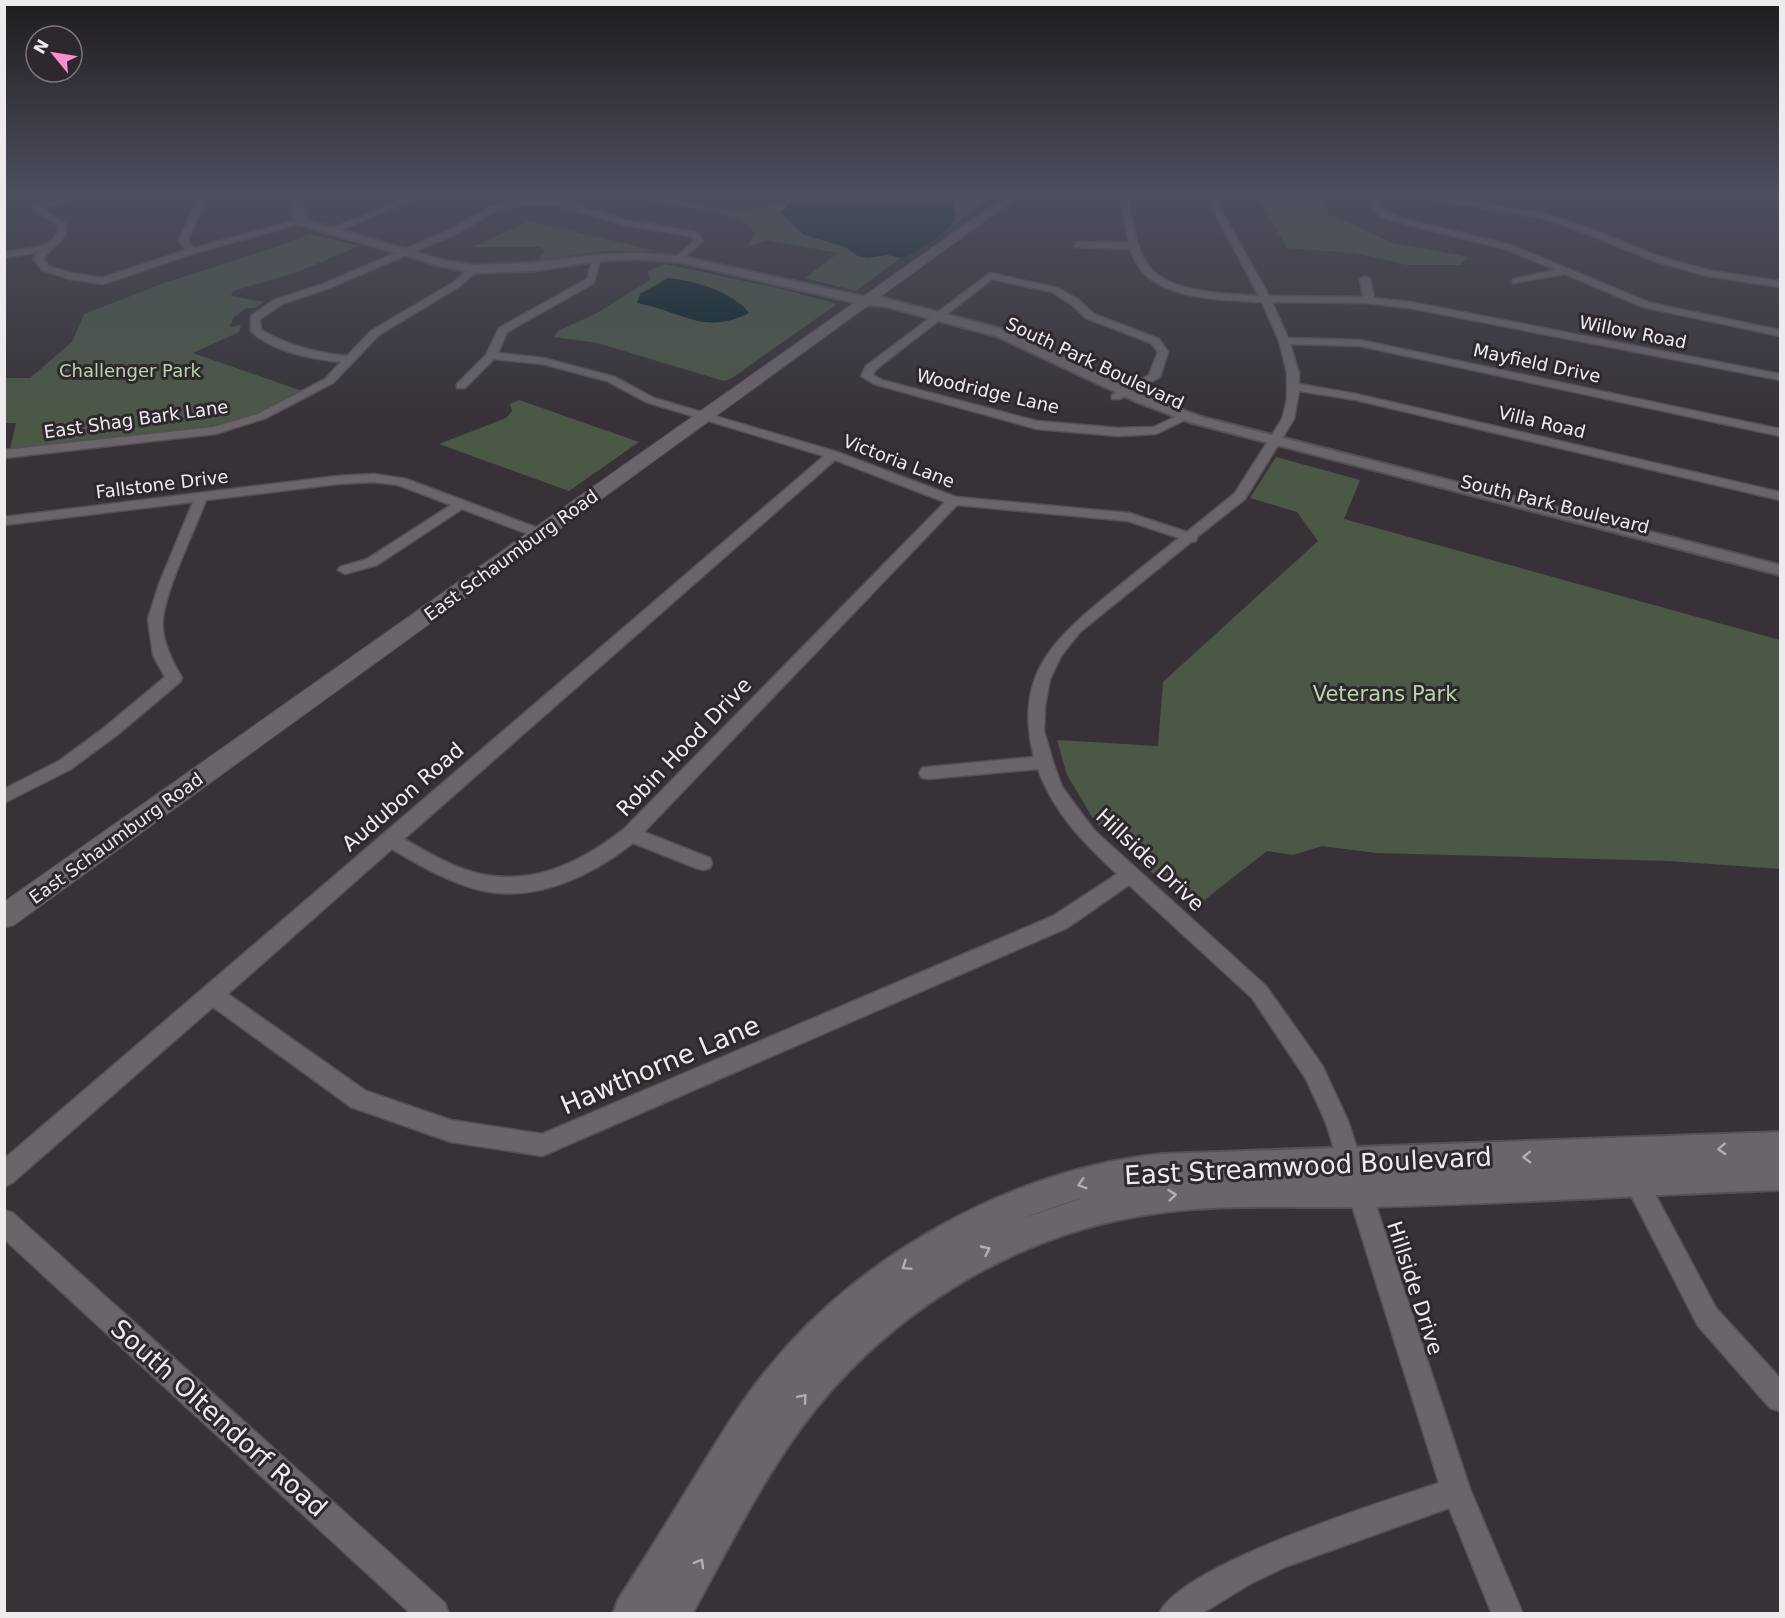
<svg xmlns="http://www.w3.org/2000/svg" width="1785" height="1618" font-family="'DejaVu Sans',sans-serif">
<rect width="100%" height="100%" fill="#383238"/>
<!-- green -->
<path fill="#4b5846" d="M649,193h25l-1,2 3,5c44,11 77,17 119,-3l-14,16 22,21 42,13 13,9 12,1 18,-2 13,3 -45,33 -51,-13 33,-25 -70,-13 -21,7 8,-13c-11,-26 -91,-28 -117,-36z
M956,193h43l-52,36c16,-14 0,-22 9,-36z
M1256,193h53l13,2 7,19 64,29 76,14 -9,8h-52l-53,-12 -68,-5z
M529,221l128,30h-52l-67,9 7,-10 -6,-3h-66z
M309,234l50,12 -64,27 -62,18 -2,5 33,6 -9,6h-9l-13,10 -3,9 11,-2 -2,7 -46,21 109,38 -29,16 -31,12 -41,9 -191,21 6,-26h-11l-1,-45h26l42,-36 12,-28 80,-31 112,-36z
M665,264l117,25 55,15 -105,74 -8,3 -127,-38 -43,-6 4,-6 37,-17 55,-34 -2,-9z
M519,400l120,42 -70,49 -130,-47 67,-26 6,-7 -2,-7z
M1276,457l84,23 -16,39 436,121v229l-111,-8 -293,-8 -54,-7 -29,9 -26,-4 -74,58 -98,-87 -28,-47 -10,-35 101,6 5,-64 155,-141 -21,-29 -47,-14z"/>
<!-- water -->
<path fill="#052425" d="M797,193h159c-7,9 2,16 -1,26 -3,12 -37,30 -48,38l-6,1 -13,-3 -21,3 -9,-2 -13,-9 -41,-12 -23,-22z
M668,278c25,2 66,14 81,35 -44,23 -69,-2 -112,-10l3,-9z"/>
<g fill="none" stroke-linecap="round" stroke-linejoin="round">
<!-- minor casing -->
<g stroke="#555056" stroke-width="3">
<path id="minor" d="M79,193h11l-47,16 24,16 -2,11 -22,22 5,8 23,7 31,5 84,-28 -7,-9 20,-48h8l-19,48 6,7 107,-29 4,3 -110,31 -92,31 -33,-5 -28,-9 -9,-12 6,-6 -35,6v-6c20,-3 52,-2 55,-26l-26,-16v-4z
M420,193h10l-100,41 -7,-2z
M1127,193h8l-7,9c5,20 7,44 19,62 19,29 80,30 112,32l-55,-103h8l57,103 94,1 -3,-18 5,-3 5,3 4,19 36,4 370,72v6l-370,-72 -45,-5 -93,-1 16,36 72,2 420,89v7l-420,-90 -70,-2 9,29v11l57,10 424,98v8l-424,-100 -57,-9 -5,28 -49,80 -48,38 -1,4 -5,1 -111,90 -19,24 -11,23 -5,27 -1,25 9,31 9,25 32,43 172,156 56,79 26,56 122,368 53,125h-31l-43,-106 -164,59 -35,17 -49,30h-42c20,-49 226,-113 280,-131l-113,-360 -20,-44 -54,-81 -123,-113 -62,43 -525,228 -91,-14 -100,-35 -138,-100 -201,176 -8,4v-28l820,-703 -178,-54 -39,-21 -64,-17 -49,-5 -29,29h-8v-4l29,-29 13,-27 88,-49 6,-21 8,-2 -7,27 -87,49 -9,21 45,5 72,19 39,21 183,54 119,45 173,16 58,19 48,-39 47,-74 5,-19v-27l-8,-32 -17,-39c-36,-2 -85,-2 -114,-25 -9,-7 -14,-18 -18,-28l-55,-2v-4l3,-1 51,1 -9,-41zM835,460l110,42 -321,327c-46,36 -99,61 -158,41 -22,-7 -42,-20 -62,-31zM957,505l171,16 51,17c-24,19 -48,38 -71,57 -58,47 -94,83 -74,162l-106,10 -6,1 -3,5 3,5 6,1 110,-10c15,43 46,74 79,105l-64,42 -511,218 -91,-14 -85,-29 -138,-97 164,-145c29,17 59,35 92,42 54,11 108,-16 149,-48l63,25 7,2 7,-2 2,-5 -2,-5 -66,-26z
M1375,193h8l-4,10 6,8 15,7 111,27 139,58 130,27v6l-137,-29 -78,-33 -52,9v-4l43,-9 -51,-21 -116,-29 -10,-5 -7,-8v-8z
M1396,193h17l130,20 43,14 71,29 54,15 69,10v6l-73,-11 -56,-16 -71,-29 -38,-13z
M522,199h35l68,21 72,12 6,9 -24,21 -5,-3 20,-18 -3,-5 -67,-11 -68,-20h-34l-26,6 -38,22 -129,55 -47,16 -22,15 1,11c26,15 56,23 86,26l24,-25 83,-49 17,-15 8,2 -19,17 -81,49 -46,48 -67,35 -51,16 -211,24v-8l210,-23 44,-13 67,-35 16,-17c-28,-3 -69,-10 -90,-31v-15l23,-16 49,-16 129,-55 38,-22z
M990,273l68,15 21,12 15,14 65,25 9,13 -8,25 -40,22h-8v-4l37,-20 9,-23 -7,-9 -65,-25 -15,-14 -19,-12 -60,-13 -117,91 -2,5 9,5 155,41 81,7 36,-1 31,-15 6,4 -2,2 -33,16 -38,2 -81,-7 -163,-45 -13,-8 5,-10z
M374,474l32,5 140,52 2,3 -7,4 -5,-1 -74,-28 -85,56 -32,9 -7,-4 2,-3 27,-8 84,-54 -53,-20 -24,-3 -36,2 -132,16c-13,35 -37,81 -43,117 -3,21 9,44 19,61l-2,4 -63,53 -46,34 -67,34v-14l55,-28 46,-34 60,-50 -12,-22 -5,-36 11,-35 34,-82 -189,23v-8l334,-41z
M1632,1162l8,4 76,142 64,70v33l-10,-3 -72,-82 -78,-152 4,-8z
M4,1210l9,3 432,390 4,11h-38l-407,-375z"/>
</g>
<!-- tertiary casing -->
<g stroke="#555056" stroke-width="4">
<path id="tertiary" d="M9,193h16l-21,7v-6z
M296,193h10l-4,17 4,10 140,41 28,4 57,-2 67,-8 40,-2 41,3 187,41 18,1 122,32 143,67 53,20 578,148v10l-588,-152 -53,-20 -143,-67 -112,-30 -18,-1 -187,-43 -41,-3 -40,2 -67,10 -57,2 -33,-7 -144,-42 -5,-14z
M1780,1132v58c-138,5 -276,14 -413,17 -73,1 -144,-4 -216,7 -141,21 -270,103 -353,218 -41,57 -72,121 -106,182h-79l5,-14c28,-43 55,-87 82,-131 22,-36 44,-72 71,-104 91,-112 246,-197 390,-211zM1086,1197l-71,24 47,-17z"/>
</g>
<!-- secondary casing -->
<g stroke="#555056" stroke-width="2">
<path id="secondary" d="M1010,193h13l-1009,732 -10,3v-26z"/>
</g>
<!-- minor -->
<use href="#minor" fill="#6b646b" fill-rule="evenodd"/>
<!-- tertiary -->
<use href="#tertiary" fill="#6b646b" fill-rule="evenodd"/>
<!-- secondary -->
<use href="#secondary" fill="#6b646b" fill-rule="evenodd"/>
</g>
<!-- one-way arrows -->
<defs><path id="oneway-chevron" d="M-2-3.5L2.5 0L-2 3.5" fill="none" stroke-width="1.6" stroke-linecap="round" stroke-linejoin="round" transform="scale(1.5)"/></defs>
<g stroke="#b3aeb4">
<use href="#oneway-chevron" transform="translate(1722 1149) rotate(177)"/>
<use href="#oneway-chevron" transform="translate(1527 1157) rotate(179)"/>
<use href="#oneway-chevron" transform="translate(1082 1184) rotate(163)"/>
<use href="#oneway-chevron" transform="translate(1172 1195) rotate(-6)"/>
<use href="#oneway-chevron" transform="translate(986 1250) rotate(-25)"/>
<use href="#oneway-chevron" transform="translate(906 1266) rotate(146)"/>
<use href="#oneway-chevron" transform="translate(803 1398) rotate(-49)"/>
<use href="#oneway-chevron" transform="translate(700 1563) rotate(-60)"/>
</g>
<!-- sky -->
<linearGradient id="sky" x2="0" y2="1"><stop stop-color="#1f1c1f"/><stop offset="0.46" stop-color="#4d4f5e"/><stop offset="1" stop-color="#4d4f5e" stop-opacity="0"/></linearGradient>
<rect width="1785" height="419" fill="url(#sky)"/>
<g text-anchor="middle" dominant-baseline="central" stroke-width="6" stroke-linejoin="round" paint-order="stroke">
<!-- far-street labels -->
<g font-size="18" fill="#eeebef" stroke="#2e282e">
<text transform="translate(1633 332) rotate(11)">Willow Road</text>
<text transform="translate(1095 363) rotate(25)">South Park Boulevard</text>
<text transform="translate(1537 363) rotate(12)">Mayfield Drive</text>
<text transform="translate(988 391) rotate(13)">Woodridge Lane</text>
<text transform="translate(136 419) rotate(-8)">East Shag Bark Lane</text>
<text transform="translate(1542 422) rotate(13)">Villa Road</text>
<text transform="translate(899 461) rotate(21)">Victoria Lane</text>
<text transform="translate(162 484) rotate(-7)">Fallstone Drive</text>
<text transform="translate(1555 504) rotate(14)">South Park Boulevard</text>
<text transform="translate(511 555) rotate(-36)">East Schaumburg Road</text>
<text transform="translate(116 838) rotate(-36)">East Schaumburg Road</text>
</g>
<!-- far-park labels -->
<g font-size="18" fill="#b6d8a8" stroke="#2e282e">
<text x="130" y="370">Challenger Park</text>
</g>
<!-- park labels -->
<g font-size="21" fill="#b6d8a8" stroke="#2e282e">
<text x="1385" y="694">Veterans Park</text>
</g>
<!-- street labels -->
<g font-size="21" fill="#eeebef" stroke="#2e282e">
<text transform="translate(684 747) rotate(-46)">Robin Hood Drive</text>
<text transform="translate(403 797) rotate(-41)">Audubon Road</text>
<text transform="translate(1150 860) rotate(43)">Hillside Drive</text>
<text transform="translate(1415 1288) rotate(72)">Hillside Drive</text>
</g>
<!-- near-street labels -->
<g font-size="26" fill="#eeebef" stroke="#2e282e">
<text transform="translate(660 1065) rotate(-23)">Hawthorne Lane</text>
<text transform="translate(1308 1166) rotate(-3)">East Streamwood Boulevard</text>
<text transform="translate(219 1418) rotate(42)">South Oltendorf Road</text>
</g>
</g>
<!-- border -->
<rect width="1785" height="1618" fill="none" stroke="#eeebef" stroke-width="12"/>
<!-- north arrow -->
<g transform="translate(54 54) rotate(300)"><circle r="28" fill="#2e282e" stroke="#7b767b" stroke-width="1.5"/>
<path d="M0-4.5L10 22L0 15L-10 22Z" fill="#f98fca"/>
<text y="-9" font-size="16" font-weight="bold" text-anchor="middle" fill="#eeebef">N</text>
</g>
</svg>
